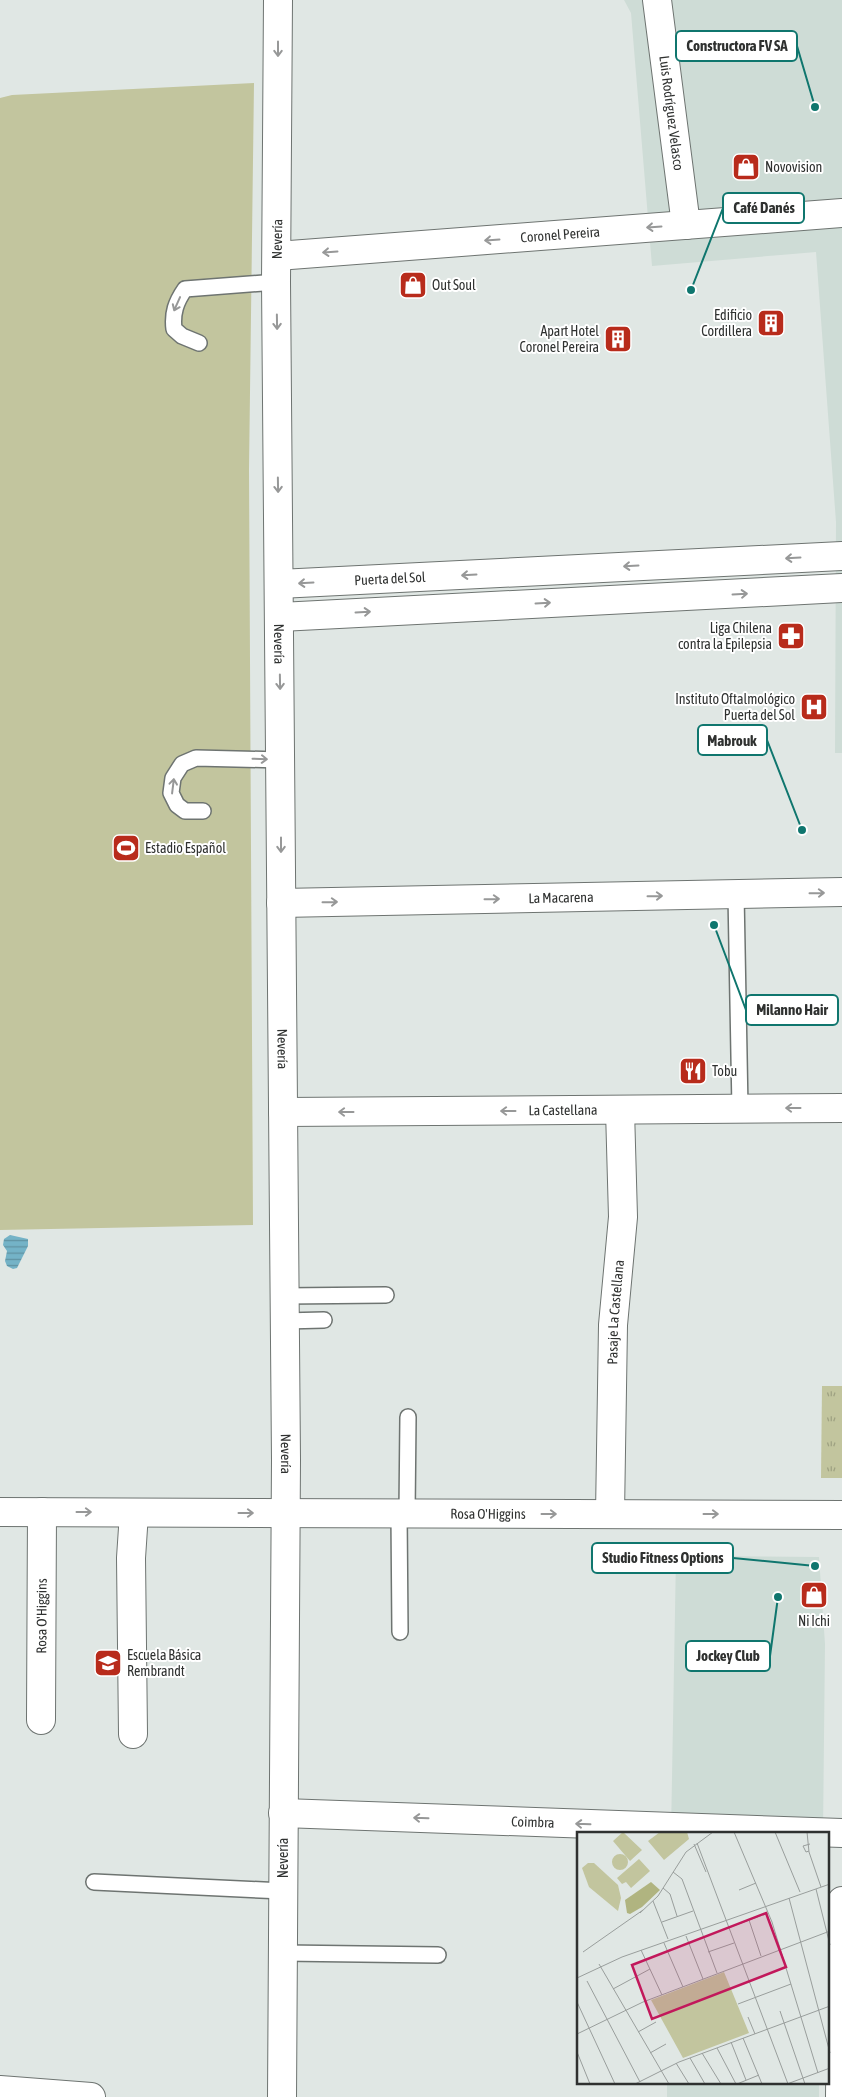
<svg xmlns="http://www.w3.org/2000/svg" width="842" height="2097" font-family="'Asap Condensed',sans-serif">
<defs>
<pattern id="park-tufts" width="24" height="20" patternUnits="userSpaceOnUse" patternTransform="scale(1.25)"><rect width="24" height="20" fill="#c2c59e"/><path d="M3 7l-1-3M5 7V3M7 7l1-3M15 17l-1-3M17 17v-4M19 17l1-3" fill="none" stroke="#9ea181"/></pattern>
<pattern id="water-rules" width="6" height="5" patternUnits="userSpaceOnUse" patternTransform="scale(1.25)"><rect width="6" height="5" fill="#74b3c7"/><path d="M0 2.5h6" fill="none" stroke="#6092a2"/></pattern>
</defs>
<rect width="100%" height="100%" fill="#e0e7e4"/>
<!-- built -->
<path fill="#cedcd6" d="M624,0h218v753h-7l1,-231 -20,-270 -164,14 -21,-253z
M676,1556l143,1 6,87 -2,189h-152z
M667,2083h152v14h-152z"/>
<!-- grass -->
<path fill="#c2c59e" d="M254,83l-5,387 4,755 -253,5v-1132l12,-3z"/>
<!-- park -->
<path fill="url(#park-tufts)" d="M822,1386h20v92h-21z"/>
<!-- water -->
<path fill="url(#water-rules)" d="M10,1235l18,4v7l-11,22 -4,1 -6,-3 -2,-5 2,-10 -4,-6 1,-6z"/>
<g fill="none" stroke-linecap="round" stroke-linejoin="round">
<!-- lane casing -->
<g stroke="#6e7471" stroke-width="18">
<path id="lane" d="M199,343l-17,-7 -8,-7c-2,-16 2,-27 11,-40l91,-7
M203,811h-18l-8,-6 -6,-12 2,-15 9,-14 14,-6 85,2
M736,894l4,215
M284,1296l102,-1
M284,1321l40,-1
M399,1513l1,119
M407,1513l1,-96
M94,1882l189,9
M283,1953l155,2"/>
</g>
<!-- street casing -->
<g stroke="#6e7471" stroke-width="30">
<g id="street">
<path id="s1" d="M657,0l29,225"/>
<path id="s2" d="M277,256l565,-43"/>
<path id="s3" d="M281,903l561,-11"/>
<path id="s4" d="M283,1112l559,-4"/>
<path id="s5" d="M610,1514l3,-189 10,-108 -3,-107"/>
<path id="s6" d="M41,1720l1,-208"/>
<path d="M133,1734l-2,-176 3,-45"/>
<path id="s7" d="M283,1813l559,20"/>
<path d="M840,2097l2,-196"/>
</g>
</g>
<!-- secondary casing -->
<g stroke="#6e7471" stroke-width="30">
<g id="secondary">
<path id="s8" d="M278,0l-2,282 10,1178 -4,637"/>
<path id="s9" d="M279,584l563,-28"/>
<path d="M280,617l562,-29"/>
<path id="s10" d="M0,1512l842,3"/>
<path d="M0,2090l91,7"/>
</g>
</g>
<!-- lane -->
<use href="#lane" stroke="#fff" stroke-width="15"/>
<!-- street -->
<use href="#street" stroke="#fff" stroke-width="28"/>
<!-- secondary -->
<use href="#secondary" stroke="#fff" stroke-width="28"/>
</g>
<!-- one-way arrows -->
<defs><path id="oneway-shaft" d="M-6 0H5M1.5-3L5.5 0L1.5 3" fill="none" stroke-width="1.6" stroke-linecap="round" stroke-linejoin="round" transform="scale(1.25)"/></defs>
<g stroke="#979898">
<use href="#oneway-shaft" transform="translate(278 49) rotate(90)"/>
<use href="#oneway-shaft" transform="translate(654 227) rotate(176)"/>
<use href="#oneway-shaft" transform="translate(492 240) rotate(176)"/>
<use href="#oneway-shaft" transform="translate(330 252) rotate(176)"/>
<use href="#oneway-shaft" transform="translate(177 304) rotate(114)"/>
<use href="#oneway-shaft" transform="translate(277 322) rotate(89)"/>
<use href="#oneway-shaft" transform="translate(278 485) rotate(89)"/>
<use href="#oneway-shaft" transform="translate(793 558) rotate(177)"/>
<use href="#oneway-shaft" transform="translate(631 566) rotate(177)"/>
<use href="#oneway-shaft" transform="translate(469 575) rotate(177)"/>
<use href="#oneway-shaft" transform="translate(306 583) rotate(177)"/>
<use href="#oneway-shaft" transform="translate(740 594) rotate(-3)"/>
<use href="#oneway-shaft" transform="translate(543 603) rotate(-3)"/>
<use href="#oneway-shaft" transform="translate(363 612) rotate(-3)"/>
<use href="#oneway-shaft" transform="translate(280 682) rotate(89)"/>
<use href="#oneway-shaft" transform="translate(260 759) rotate(2)"/>
<use href="#oneway-shaft" transform="translate(173 786) rotate(-83)"/>
<use href="#oneway-shaft" transform="translate(281 845) rotate(90)"/>
<use href="#oneway-shaft" transform="translate(817 893) rotate(-1)"/>
<use href="#oneway-shaft" transform="translate(655 896) rotate(-1)"/>
<use href="#oneway-shaft" transform="translate(492 899) rotate(-1)"/>
<use href="#oneway-shaft" transform="translate(330 902) rotate(-1)"/>
<use href="#oneway-shaft" transform="translate(793 1108) rotate(180)"/>
<use href="#oneway-shaft" transform="translate(508 1111) rotate(180)"/>
<use href="#oneway-shaft" transform="translate(346 1112) rotate(180)"/>
<use href="#oneway-shaft" transform="translate(84 1512)"/>
<use href="#oneway-shaft" transform="translate(246 1513)"/>
<use href="#oneway-shaft" transform="translate(549 1514)"/>
<use href="#oneway-shaft" transform="translate(711 1514)"/>
<use href="#oneway-shaft" transform="translate(421 1818) rotate(-178)"/>
<use href="#oneway-shaft" transform="translate(583 1824) rotate(-178)"/>
</g>
<!-- icons -->
<defs>
<g id="shop-square" transform="scale(1.4375)"><rect x="-9" y="-9" width="18" height="18" rx="4" fill="#b82b1b" stroke="#fff"/><path d="M-5-2.5h2.3a2.7 3.5 0 0 1 5.4 0H5L5.5 6h-11ZM-1.5-2.5h3a1.5 2.3 0 0 0-3 0Z" fill="#fff"/></g>
<g id="building-square" transform="scale(1.4375)"><rect x="-9" y="-9" width="18" height="18" rx="4" fill="#b82b1b" stroke="#fff"/><path d="M-4-6H4V6H1V3H-1V6H-4ZM-2.5-4.3h1.7v1.8h-1.7ZM.8-4.3h1.7v1.8H.8ZM-2.5-1h1.7V.8h-1.7ZM.8-1h1.7V.8H.8Z" fill="#fff"/></g>
<g id="pharmacy-square" transform="scale(1.4375)"><rect x="-9" y="-9" width="18" height="18" rx="4" fill="#b82b1b" stroke="#fff"/><path d="M-2-6h4v4h4v4h-4v4h-4v-4h-4v-4h4Z" fill="#fff"/></g>
<g id="hospital-square" transform="scale(1.4375)"><rect x="-9" y="-9" width="18" height="18" rx="4" fill="#b82b1b" stroke="#fff"/><path d="M-5-5h3v3.5h4V-5h3V5h-3V1.5h-4V5h-3Z" fill="#fff"/></g>
<g id="stadium-square" transform="scale(1.4375)"><rect x="-9" y="-9" width="18" height="18" rx="4" fill="#b82b1b" stroke="#fff"/><path d="M0-5a6.5 5 0 1 0 0 10a6.5 5 0 1 0 0-10ZM-3.5-1.8h7v3.6h-7Z" fill="#fff"/></g>
<g id="restaurant-square" transform="scale(1.4375)"><rect x="-9" y="-9" width="18" height="18" rx="4" fill="#b82b1b" stroke="#fff"/><path d="M-5-6h1v4h1v-4h1v4h1v-4h1v5L-1.5 .5V6h-2V.5L-5-1ZM5-6V6H3V1.5H1.5Q1.5-4 5-6Z" fill="#fff"/></g>
<g id="school-square" transform="scale(1.4375)"><rect x="-9" y="-9" width="18" height="18" rx="4" fill="#b82b1b" stroke="#fff"/><path d="M0-5L7-2L0 1L-7-2ZM-4 1L0 2.5L4 1V4Q0 6-4 4Z" fill="#fff"/></g>
</defs>
<g fill-rule="evenodd">
<use href="#shop-square" x="746" y="167"/>
<use href="#shop-square" x="413" y="285"/>
<use href="#building-square" x="771" y="323"/>
<use href="#building-square" x="618" y="339"/>
<use href="#pharmacy-square" x="791" y="636"/>
<use href="#hospital-square" x="814" y="707"/>
<use href="#stadium-square" x="126" y="848"/>
<use href="#restaurant-square" x="693" y="1071"/>
<use href="#shop-square" x="814" y="1595"/>
<use href="#school-square" x="108" y="1663"/>
</g>
<g text-anchor="middle" dominant-baseline="central" stroke-width="4" stroke-linejoin="round" paint-order="stroke">
<!-- street labels -->
<g font-size="14" fill="#2f3130" stroke="#fff">
<text stroke="none"><textPath href="#s1" startOffset="114">Luis Rodríguez Velasco</textPath></text>
<text stroke="none"><textPath href="#s2" startOffset="284">Coronel Pereira</textPath></text>
<text transform="translate(277 239) rotate(-89)">Nevería</text>
<text stroke="none"><textPath href="#s9" startOffset="111">Puerta del Sol</textPath></text>
<text stroke="none"><textPath href="#s8" startOffset="644">Nevería</textPath></text>
<text stroke="none"><textPath href="#s3" startOffset="280">La Macarena</textPath></text>
<text stroke="none"><textPath href="#s8" startOffset="1049">Nevería</textPath></text>
<text stroke="none"><textPath href="#s4" startOffset="280">La Castellana</textPath></text>
<text stroke="none"><textPath href="#s5" startOffset="202">Pasaje La Castellana</textPath></text>
<text stroke="none"><textPath href="#s8" startOffset="1454">Nevería</textPath></text>
<text stroke="none"><textPath href="#s10" startOffset="488">Rosa O'Higgins</textPath></text>
<text stroke="none"><textPath href="#s6" startOffset="104">Rosa O'Higgins</textPath></text>
<text stroke="none"><textPath href="#s7" startOffset="250">Coimbra</textPath></text>
<text transform="translate(283 1858) rotate(-90)">Nevería</text>
</g>
<!-- poi labels -->
<g font-size="14" fill="#2f3130" stroke="#fff" text-anchor="start">
<text x="765" y="167">Novovision</text>
<text x="432" y="285">Out Soul</text>
<text x="752" y="315" text-anchor="end">Edificio<tspan x="752" dy="16">Cordillera</tspan></text>
<text x="599" y="331" text-anchor="end">Apart Hotel<tspan x="599" dy="16">Coronel Pereira</tspan></text>
<text x="772" y="628" text-anchor="end">Liga Chilena<tspan x="772" dy="16">contra la Epilepsia</tspan></text>
<text x="795" y="699" text-anchor="end">Instituto Oftalmológico<tspan x="795" dy="16">Puerta del Sol</tspan></text>
<text x="145" y="848">Estadio Español</text>
<text x="712" y="1071">Tobu</text>
<text x="814" y="1621" text-anchor="middle">Ni Ichi</text>
<text x="127" y="1655">Escuela Básica<tspan x="127" dy="16">Rembrandt</tspan></text>
</g>
</g>
<!-- overview -->
<g transform="translate(577 1832)">
<rect width="252" height="252" fill="#e0e7e4"/>
<path d="M46,0l19,18 -12,11 -17,-20zM83,0h27l2,7 -25,21 -16,-19zM35 30a8 8 0 1 1 16 0a8 8 0 1 1-16 0ZM62,27l11,12 -19,17 -5,-6 -4,2 -5,-6zM147,140l25,61 -66,25 -32,-58z" fill="#c2c59e"/>
<path d="M74,50l9,8 -18,17 -12,7 -3,-1 -2,-13z" fill="#b0b480"/>
<path d="M11,31h6l24,22 3,13 -3,13 -29,-24 -7,-19z" fill="#c2c59e"/>
<path fill="none" stroke="#999e9c" stroke-width="1" d="M157,0l38,90 46,151M198,0l25,60M230,0l2,20 12,35M120,11l91,241M117,12l12,28M232,19l-3,1 -3,-6 7,-2M96,40l9,7 35,94M86,56l7,6 7,22M239,57l14,56M162,58l17,-7M212,66l41,155M76,69l15,38M63,81l18,-17 28,-44 27,-20M172,88l12,36M85,90l31,-11M151,96l40,-15M109,104l17,43M87,111l19,44M64,118l21,45M6,120l60,-42M131,120l26,-9M22,132l70,120M0,146l45,-21 208,-73M10,149l53,101M36,157l37,-20M0,170l38,82M161,172l53,-20M203,179l25,73M171,185l7,17M61,200l18,-10M0,202l66,-32 187,-71M166,206l19,46M154,210l15,38M140,216l19,36M0,220l13,32M73,221l16,-9M125,221l19,31M113,226l15,26M99,231l13,21M58,252l44,-22 151,-56M160,252l22,-9M210,252l43,-16"/>
<path fill="#c2185b" fill-opacity="0.15" stroke="#c2185b" stroke-width="2.5" d="M189,81l20,54 -134,52 -20,-54z"/>
<rect width="252" height="252" fill="none" stroke="#2f3130" stroke-width="2.5"/>
</g>
<!-- callouts -->
<path fill="none" stroke="#0f766e" stroke-width="2" d="M815 107L797 46M691 290L723 208M802 830L767 740M714 925L746 1010M815 1566L733 1558M778 1597L770 1656"/>
<g fill="#0f766e" stroke="#fff" stroke-width="2">
<circle cx="815" cy="107" r="5"/>
<circle cx="691" cy="290" r="5"/>
<circle cx="802" cy="830" r="5"/>
<circle cx="714" cy="925" r="5"/>
<circle cx="815" cy="1566" r="5"/>
<circle cx="778" cy="1597" r="5"/>
</g>
<g fill="#fff" stroke="#0f766e" stroke-width="2">
<rect x="676" y="31" width="121" height="30" rx="5"/>
<rect x="723" y="193" width="81" height="30" rx="5"/>
<rect x="698" y="725" width="69" height="30" rx="5"/>
<rect x="746" y="995" width="92" height="30" rx="5"/>
<rect x="592" y="1543" width="141" height="30" rx="5"/>
<rect x="686" y="1641" width="84" height="30" rx="5"/>
</g>
<g font-size="15" text-anchor="middle" font-weight="bold" fill="#2f3130">
<text x="737" y="51">Constructora FV SA</text>
<text x="764" y="213">Café Danés</text>
<text x="732" y="746">Mabrouk</text>
<text x="792" y="1015">Milanno Hair</text>
<text x="663" y="1563">Studio Fitness Options</text>
<text x="728" y="1661">Jockey Club</text>
</g>
</svg>
